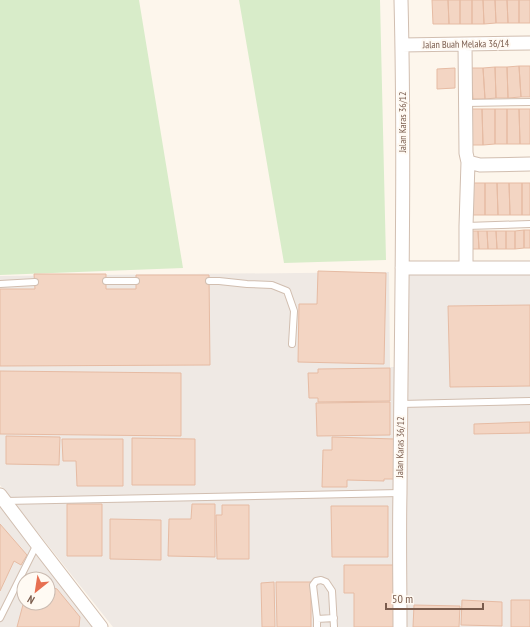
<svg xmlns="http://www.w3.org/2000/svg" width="530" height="627" font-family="'PT Sans Narrow',sans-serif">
<rect width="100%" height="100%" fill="#fdf6ec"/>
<!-- industrial -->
<path fill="#efe9e4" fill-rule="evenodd" d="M389,272l1,95h6v260h-283l-113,-142v-209z
M407,272h123v355h-123z
M0,504l92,122v1h-92zM24,579h24v24h-24z"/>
<!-- green -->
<path fill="#d8ecc9" d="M0,0h139l44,268 -183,7z
M239,0h141l6,260 -102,3z"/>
<!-- building -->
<path fill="#f3d5c3" stroke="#e6bba3" d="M432,0h16l1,24h-16z
M448,0h12v24h-11z
M460,0h12v24h-12z
M472,0h11l1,24h-12z
M483,0h12l1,23 -12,1z
M495,0h12l1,23h-12z
M507,0h12v23h-11z
M519,0h11v23h-11z
M519,66l2,31 -13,1 -1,-31z
M519,66h11v31h-9z
M495,67l1,31 -11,1 -2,-31z
M495,67h12l1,31h-12z
M455,68v20l-18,1v-20z
M471,68h12l2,31h-12z
M470,109h12l1,36h-12z
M482,109h13v35l-12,1z
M495,109h12v35h-12z
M507,109h12l1,35h-13z
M519,109h11v35h-10z
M472,183h13v32h-12z
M485,183h12l1,32h-13z
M497,183h12l1,32h-12z
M509,183h13v32h-12z
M522,183h8v32h-8z
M524,230h6v18h-6z
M524,230v18l-9,1v-18z
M469,231h9l1,18h-9z
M478,231h9l1,18h-9z
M487,231h9l1,18h-9z
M496,231h10v18h-9z
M506,231h9v18h-9z
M318,271l68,2 -2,91 -86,-2 1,-58h18z
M34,274h72v15h30v-14h73l1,90 -210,1v-77h35z
M530,305v81l-80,1 -2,-81z
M390,368v33l-72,1v-4h-9l-1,-25h10v-4z
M0,371l181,2v63l-181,-2z
M390,402v33l-73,1 -1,-33z
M530,422v11l-56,1v-10z
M6,436l54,1 -1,28 -53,-1z
M332,437l63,2 -1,40h-10v2l-37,-1v7h-25l1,-37h9z
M132,438l63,1v46h-63z
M62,439h61v47h-46l-1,-25h-13z
M67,504h35v52h-35z
M192,504h23v53l-47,-1 1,-37h22z
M222,505h27v54h-32l-1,-44h6z
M331,506h57v51h-56z
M110,519l51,1v40l-51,-1z
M0,524l27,31 -6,10 -7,-4 -14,30z
M344,565h50v62h-40v-34h-10z
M274,582l1,45h-13l-1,-44z
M276,582h35v45h-34z
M48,586l9,3 23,28 -1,10h-62l7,-26v2h24z
M462,600l40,2v24l-41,-1z
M511,600h19v27h-19z
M414,605l46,1 -1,21h-46z"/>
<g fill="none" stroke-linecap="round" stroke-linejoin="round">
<!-- service casing -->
<g stroke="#d1beb0" stroke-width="8">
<path id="service" d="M466,103l64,-1
M466,226l64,-2
M106,281h30
M209,281h10l28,3 25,1 15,6 7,20 -2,33
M0,284l35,-2
M401,404l129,-3
M5,501l395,-8
M0,618l37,-74
M317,619l17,-1
M317,627v-8l-4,-34 3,-4 5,-1 5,2 6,9 2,36"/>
</g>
<!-- minor casing -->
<g stroke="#d1beb0" stroke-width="15">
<path id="minor" d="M465,44l1,109 2,9 -2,64v42
M402,45l128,-2
M468,162l12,3 50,-1
M402,268h128
M0,495l37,49 64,83
M400,627c0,-45 -1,-90 0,-135 1,-164 5,-328 1,-492"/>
</g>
<!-- service -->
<use href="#service" stroke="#fff" stroke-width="6"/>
<!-- minor -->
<use href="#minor" stroke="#fff" stroke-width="13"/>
</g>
<g text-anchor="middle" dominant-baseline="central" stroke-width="4" stroke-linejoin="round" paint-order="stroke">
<!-- street labels -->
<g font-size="10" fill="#7a5c4d" stroke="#fffaf3">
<text transform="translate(466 44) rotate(-1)">Jalan Buah Melaka 36/14</text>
<text transform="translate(402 122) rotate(-90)">Jalan Karas 36/12</text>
<text transform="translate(400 447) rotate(-89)">Jalan Karas 36/12</text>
</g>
</g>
<!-- north arrow -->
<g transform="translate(36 591) rotate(210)"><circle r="19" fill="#fffaf3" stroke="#cabbb1"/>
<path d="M0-3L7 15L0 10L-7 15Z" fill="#e76f51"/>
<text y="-6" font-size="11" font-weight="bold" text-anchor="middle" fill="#7a5c4d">N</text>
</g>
<!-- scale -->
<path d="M386 603v6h97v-6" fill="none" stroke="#7a5c4d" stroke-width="2"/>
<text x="392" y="603" font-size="12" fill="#7a5c4d" stroke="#fffaf3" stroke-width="3" paint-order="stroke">50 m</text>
</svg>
